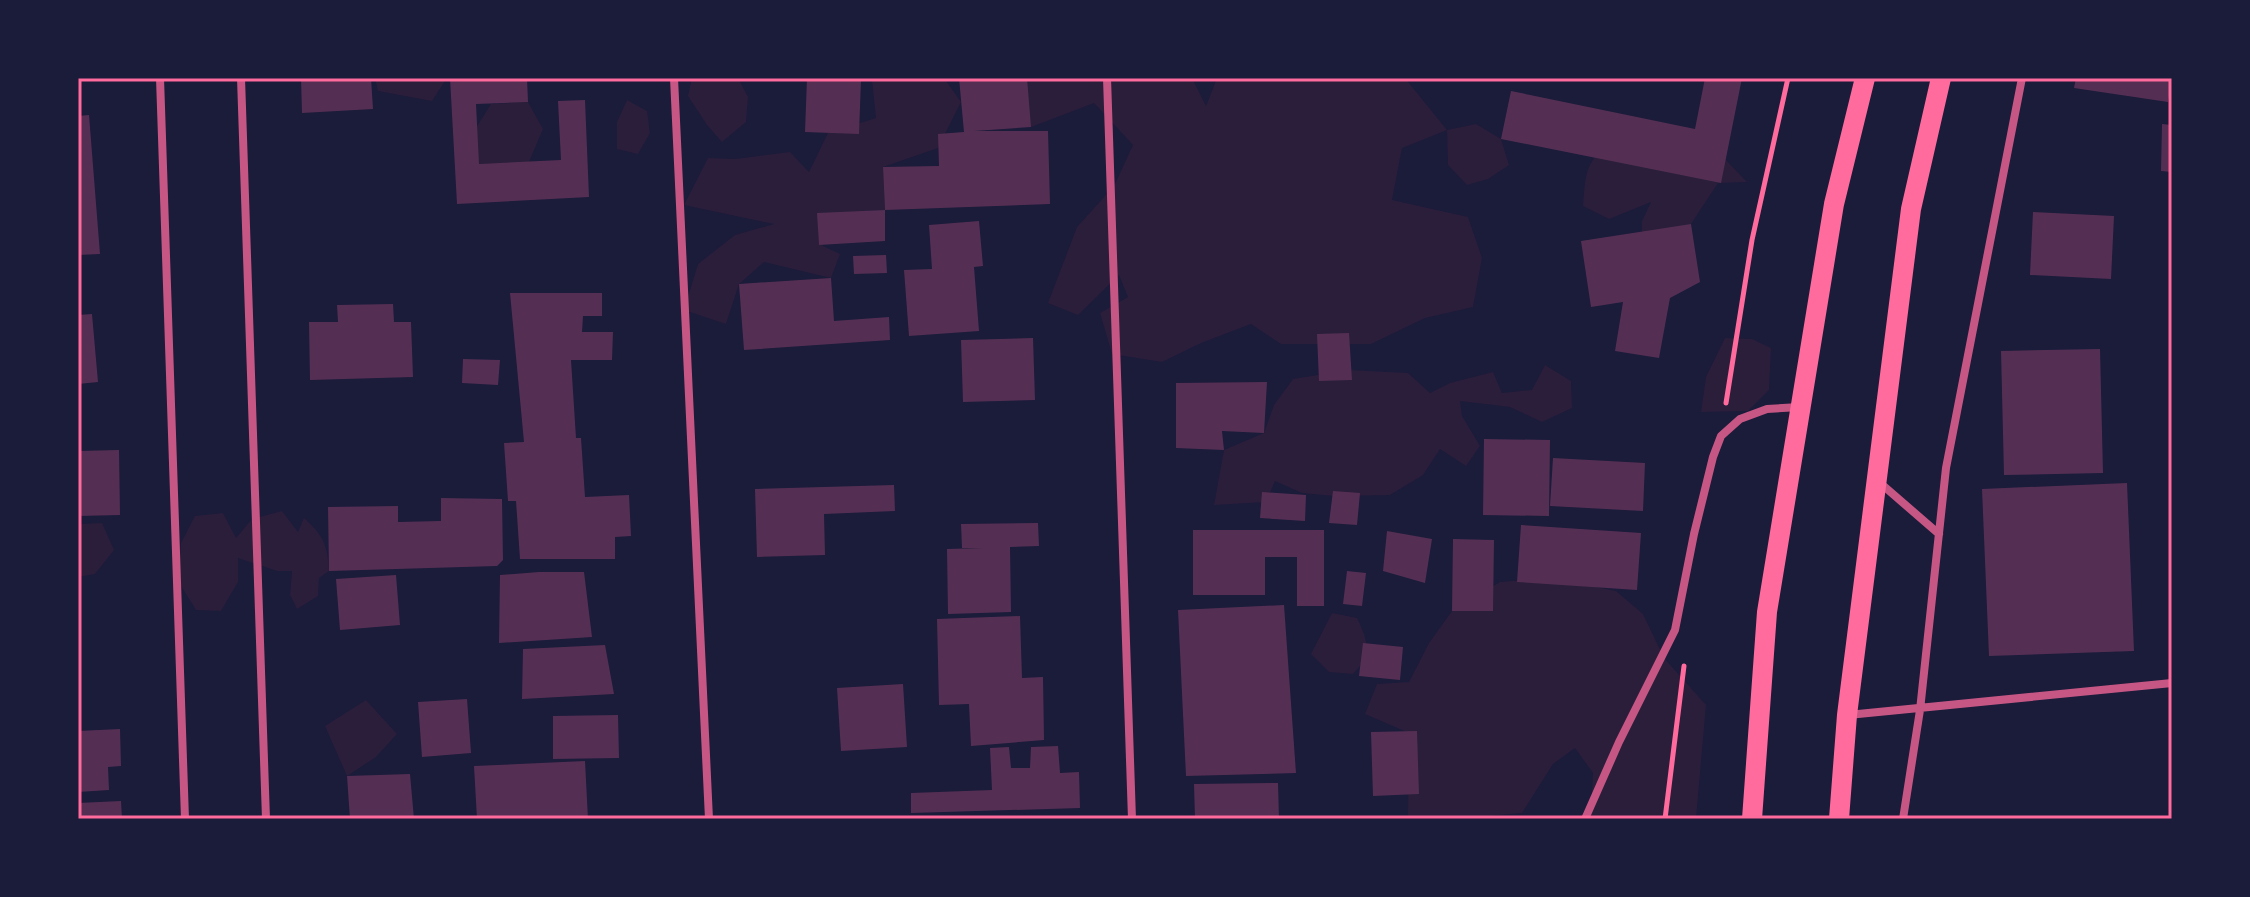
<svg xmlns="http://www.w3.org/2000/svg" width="2250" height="897" font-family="Quicksand,sans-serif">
<rect width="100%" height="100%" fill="#1b1b3a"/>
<!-- green -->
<path fill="#2a1e3b" d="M375,78h72l-15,23 -54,-10z
M692,78h46l10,19 -2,25 -24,20 -15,-17 -19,-29z
M893,78h51l17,24 -23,46 -55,19 2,43 -67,4 1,30 21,10 -9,24 -67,-16 -25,22 -13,40 -42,-14 14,-46 37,-29 39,-11 -90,-19 24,-47 27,1 55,-7 19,20 19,-39 48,-15 -4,-38z
M987,78h205l14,28 11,-28h188l42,52 29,-6 25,15 8,26 -21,14 -21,6 -19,-20 -1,-35 -45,18 -10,52 76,17 14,41 -9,49 -48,11 -54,26h-90l-30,-20 -50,19 -39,19 -50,-8 -12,-41 28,-16 -9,-22 -41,40 -30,-12 29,-76 37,-41 19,-41 -39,-42 -63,24z
M627,100l20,11 3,22 -12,21 -21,-5v-27z
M528,102l15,27 -14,33 -50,2 -8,-28 20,-32z
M1620,135l105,24 22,23 -29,1 -27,41 -24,22 -25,-14v-11l9,-19 -42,17 -26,-13c3,-42 4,-45 37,-71z
M1725,338l27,1 19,9 -2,42 -21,21 -47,1 5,-35z
M1545,365l26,16 1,27 -30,14 -32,-15 -50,-6 2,15 18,30 -14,20 -26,-17 -17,26 -33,20 -56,1 -32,-3 -27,-12 -9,21 -52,3 10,-55 40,-17 10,-28 19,-26 56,-9 59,3 22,20 20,-10 43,-11 9,21 30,-3z
M282,511l16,21 6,-14c19,17 24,27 25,53l-10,7 -1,18 -21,13 -7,-14 2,-24h-15l-39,-13v24l-17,29 -25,-1 -18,-29 3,-38 14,-27 28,-3 13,25 16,-19z
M102,523l12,27 -19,24 -17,3v-53z
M1551,578l65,13 27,23 21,44 42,47 -10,114h-121l16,-11 2,-35 -18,-25 -22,16 -31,49 -34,3 -1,3h-79l1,-86 -44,-19 12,-30 32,-2 20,-39 23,-32 48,-29z
M1332,613l25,5c11,23 16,36 -4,56l-24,-2 -18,-18z
M366,700l31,34 -21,23 -29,19 -22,-50z"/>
<!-- building -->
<path fill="#542f53" d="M301,78h70l2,31 -71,4z
M450,78h77l1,24 -52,2 3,60 82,-4 -3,-59 27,-1 4,97 -132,7z
M807,78l54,1 -2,55 -54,-2z
M959,78h68l4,49 -57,4h74l2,73 -165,6 -2,-43 56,-1 -1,-32 26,-2z
M1705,78h37l-21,105 -220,-44 10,-48 184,38z
M2076,78h96l-4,24 -94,-14z
M89,115l11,139 -22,1v-139z
M2162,124l10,1v47l-11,-1z
M885,210v31l-66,4 -2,-32z
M2033,212l81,4 -3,63 -81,-4z
M979,221l4,45 -9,1 5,64 -70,5 -5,-66 28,-1 -3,-44z
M1691,224l9,58 -30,16 -11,60 -44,-7 8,-49 -32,5 -10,-66z
M886,255l1,18 -33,1 -1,-18z
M831,278l3,43 55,-4 1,23 -146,10 -5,-66z
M510,293h92v23h-19l-1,16h31l-1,28h-41l5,78h5l4,59 44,-2 2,41 -16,1v22h-95l-4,-58h-8l-4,-58 20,-1z
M393,304l1,18h17l2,55 -103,3 -1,-58h29l-1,-17z
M92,314l6,68 -20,2v-69z
M1349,333l3,47 -33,1 -2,-47z
M1033,338l2,62 -72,2 -2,-62z
M2100,349l3,124 -99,2 -3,-124z
M463,359l37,1 -2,25 -36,-2z
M1267,382l-3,51 -42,-2 2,19 -48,-2v-65z
M1484,439l66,1 -1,76 -66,-1z
M119,450l1,65 -42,1v-65z
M1553,458l92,5 -2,48 -93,-5z
M2127,483l7,168 -145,5 -7,-167z
M894,485l1,26 -71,3 1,41 -68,2 -2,-68z
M1333,491l27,2 -3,32 -28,-2z
M1262,492l44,3 -1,26 -45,-3z
M441,498l61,1 1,61 -6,6 -168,5 -1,-64 70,-1v16l43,-1z
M1038,523l1,23 -29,1 1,65 -63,2 -1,-65 36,-1h-21l-1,-24z
M1521,525l120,8 -4,57 -120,-8z
M1193,530h131v76h-27v-49h-32v38h-72z
M1387,531l45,8 -7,44 -42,-12z
M1453,539l41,1 -1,71h-41z
M1347,571l19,2 -4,33 -19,-2z
M539,572h45l8,65 -93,6 1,-68z
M396,575l4,50 -60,5 -4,-51z
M1284,605l12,168 -110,3 -8,-166z
M1020,616l2,62 21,-1 1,63 -73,6 -2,-42 -30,1 -2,-86z
M1363,643l40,4 -3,33 -41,-4z
M605,645l9,49 -92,5 1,-50z
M903,684l4,63 -66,4 -4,-63z
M467,699l4,54 -49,4 -4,-55z
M618,715l1,43 -66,1v-43z
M120,729l1,37 -13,1 1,23 -31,2v-61z
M1417,731l2,63 -46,2 -2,-64z
M1058,746l2,27 19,-1 1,36 -169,5v-20l81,-3 -2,-42 19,-1 2,21h19l1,-21z
M585,761l3,58h-111l-3,-53z
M410,774l4,45h-64l-3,-43z
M1278,783l1,36h-84l-1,-35z
M121,801l1,18h-44v-16z"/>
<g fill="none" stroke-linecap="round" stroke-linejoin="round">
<!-- path -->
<path stroke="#ff6b9d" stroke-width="5" d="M1726,403l26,-163 36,-162
M1665,819l19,-153"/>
<!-- minor -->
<path stroke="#c65784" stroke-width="8" d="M160,78l25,741
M241,78l25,741
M674,78l35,741
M1107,78l25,741
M1879,482l60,52
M1848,715l324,-32
M1585,819l34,-77 56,-112 19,-96 19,-77 8,-21 19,-17 27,-10 33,-2
M1903,819l17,-109 26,-242 76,-390"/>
<!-- primary -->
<path stroke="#ff6b9d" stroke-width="20" d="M1752,819l15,-207 67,-408 31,-126
M1839,819l8,-104 64,-506 30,-131"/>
</g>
<!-- border -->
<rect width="2250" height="897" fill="none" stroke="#1b1b3a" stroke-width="160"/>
<rect x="80" y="80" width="2090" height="737" fill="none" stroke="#ff6b9d" stroke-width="3"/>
</svg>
